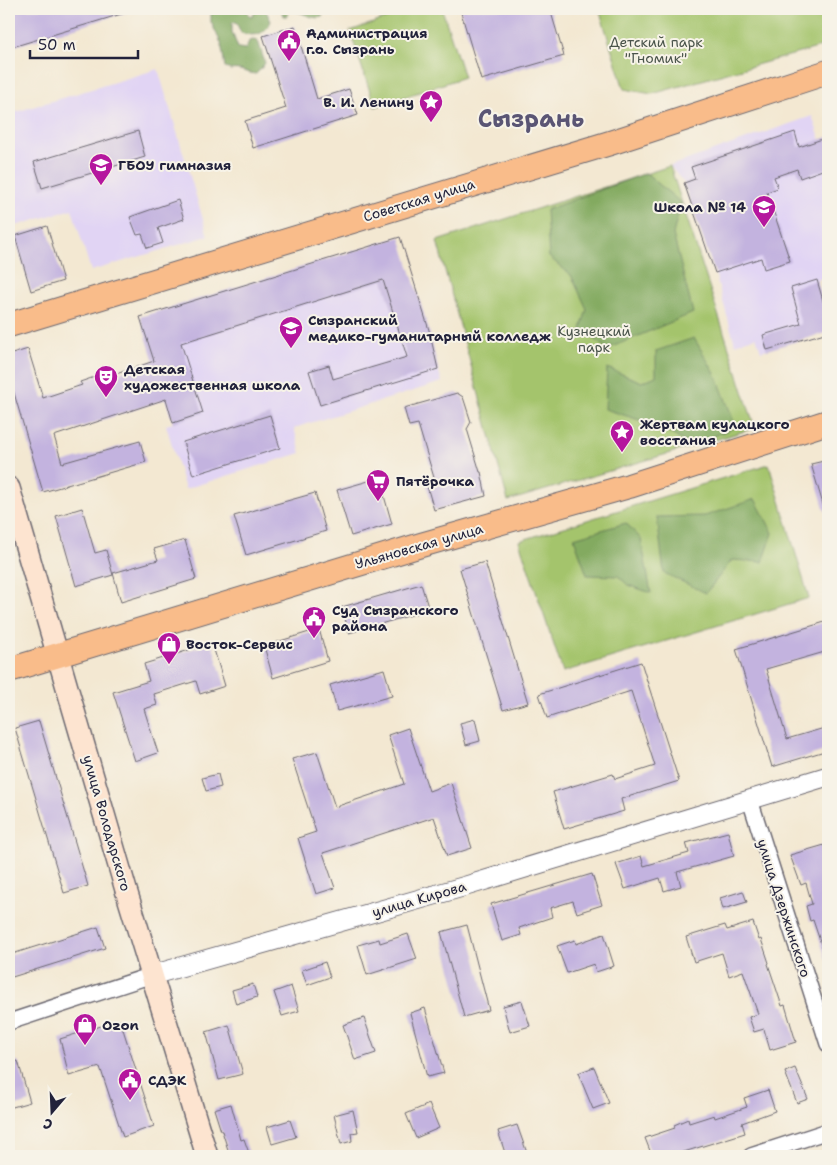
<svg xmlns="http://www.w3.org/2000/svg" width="837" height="1165" font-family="'Shantell Sans',sans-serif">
<rect width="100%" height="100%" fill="#f7f3e8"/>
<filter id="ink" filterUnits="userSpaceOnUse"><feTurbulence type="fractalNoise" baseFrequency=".02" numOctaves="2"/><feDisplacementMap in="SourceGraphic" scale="10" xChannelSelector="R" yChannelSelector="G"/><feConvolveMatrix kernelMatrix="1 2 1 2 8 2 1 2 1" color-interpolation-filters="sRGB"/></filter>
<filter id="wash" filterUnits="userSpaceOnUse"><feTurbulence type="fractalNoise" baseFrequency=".0096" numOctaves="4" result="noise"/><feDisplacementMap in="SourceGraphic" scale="20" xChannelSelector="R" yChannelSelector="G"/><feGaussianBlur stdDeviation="1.12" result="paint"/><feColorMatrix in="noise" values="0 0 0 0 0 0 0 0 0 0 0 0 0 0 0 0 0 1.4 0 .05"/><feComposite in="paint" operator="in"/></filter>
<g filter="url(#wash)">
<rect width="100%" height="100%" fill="#f3e8d2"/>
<!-- built -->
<path fill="#e1d4f4" d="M158,69l50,167 -117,35 -19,-62 -63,19v-114z
M812,116l16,45v116l-12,3 12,39v13l-67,19 -5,-14 -21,7 -20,-71 -31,-90 -14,-17z
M400,237l42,145 -148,46 7,25 -116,36 -19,-64 7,-2 -33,-106z"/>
<!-- green -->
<path fill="#a4c46c" stroke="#637354" d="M394,9h48l22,68 -89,30 -25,-76 46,-16z
M599,9h229v36l-176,49 -28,-5z
M670,166l85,262 -247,73 -71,-260z
M769,464l40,134 -246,74 -44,-131z"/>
<!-- forest -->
<path fill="#83aa60" stroke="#52664e" d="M211,9h37v5l4,3 5,-8h8l6,12c-6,14 -16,16 -30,12l-5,-11 -4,1v9l6,16 8,1 3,-8 4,-1 5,1 7,22 -5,7 -4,4c-10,-1 -16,-6 -26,-4l-5,-3 -4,-24 -10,-21z
M281,9h44v1l-3,7c-12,4 -22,-9 -33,-5l-1,4h-5z
M646,173l35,30 -8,31 20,79 -86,36 -26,-20 6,-20 -16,-34 -22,-18 -3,-47z
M694,338l23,39 19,50 -46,19 -29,-19 -56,-18 2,-41 35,14 14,-6v-25z
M755,499l18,34 -10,29 -31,-2 -26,33 -42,-20 -7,-56 48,-1z
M626,523l15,16 10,54 -23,-8 -10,-9 -31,-1 -13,-37z"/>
<g id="blocks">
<!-- building -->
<path fill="#c3b3df" d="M16,9h112v3l-119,36v-37z
M460,9h90l14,47 -83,24z
M295,26l22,73 32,-10 9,26 -105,33 -8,-27 41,-13 -23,-72z
M138,131l7,26 -103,31 -8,-26z
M795,132l4,15 29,-10v31l-28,10 -3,-9 -23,8 4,11 -11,4 23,69 -26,8 -3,-11 -46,15 -31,-90 11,-4 -4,-12z
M178,200l6,19 -26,9 5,15 -16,5 -5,-14 -5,1 -7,-18z
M47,226l16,55 -32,10 -16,-55z
M400,237l29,93 9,39 -118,36 -11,-34 20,-6 4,14 74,-22 -24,-77 -202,63 22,70 -30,10 -7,-24 -112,37 8,27 78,-22 6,21 -103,30 -34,-116v-21l19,-6 15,49 39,-13 -2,-3 35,-12 1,4 38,-13 -14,-44z
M817,280l11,38v14l-61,18 -4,-15 38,-11 -10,-36z
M457,393l6,4 8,25 -4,7 13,43h1l5,24 -52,14 -8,-27 9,-2 -17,-57 -9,2 -5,-18z
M270,415l10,33 -87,27 -10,-33z
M828,460v51h-3l-14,-47z
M379,478l13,46 -41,12 -14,-46z
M315,493l11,38 -80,24 -12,-39z
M82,508l13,45 11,-3 7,25 -37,11 -20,-70z
M185,540l11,39 -75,23 -8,-29 45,-13 -4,-11z
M485,562l43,141 -25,7 -43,-141z
M421,584l8,26 -80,23 -7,-26z
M828,621v30l-62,18 21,70 41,-12v23l-56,17 -36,-118z
M319,629l9,32 -55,17 -9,-32z
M212,643l13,43 -25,8 -4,-13 -42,13 3,11 -13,4 14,44 -23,8 -22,-69 36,-11 -5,-17z
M641,662l38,119 -58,18 3,12 -60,18 -11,-37 60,-18 2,5 40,-13 -24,-75 -84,27 -8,-24z
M384,669l8,27 -55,15 -7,-26z
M475,719l5,22 -14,4 -6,-22z
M39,721l49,165 -24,7 -49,-165z
M408,728l21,63 22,-8 21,65 -25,8 -13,-39 -111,36 12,35 -19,6 -18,-56 18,-6 -24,-73 25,-7 18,55 69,-23 -16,-49z
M218,774l3,13 -15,4 -4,-13z
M728,832l6,24 -57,16 4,14 -17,5 -4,-13 -35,11 -9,-25 25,-8 3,10 45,-13 -3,-10z
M828,844v114l-2,1 -13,-39 -3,1 -4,-15 6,-2 -6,-21 -5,2 -11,-30z
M592,874l10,31 -25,8 -4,-12 -23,7 2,9 -33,11 2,7 -19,6 -11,-37z
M743,891l4,11 -24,7 -3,-11z
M753,922l6,18 2,-1 8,24 -1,1 14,42 3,-1 11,37 -26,8 -6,-21 -10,3 -5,-15 9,-3 -15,-43 -14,5 -7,-23 -28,9 -8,-25 39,-12 2,5z
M467,925l22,85 -25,7 -23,-85z
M98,927l7,21 -96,30v-23z
M408,934l9,25 -50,16 -9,-30 21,-6 1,4z
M604,934l10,32 -18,6 -2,-8 -27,9 -10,-27 18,-6 1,4z
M325,962l5,15 -23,8 -5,-15z
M253,984l4,13 -21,7 -4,-14z
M291,986l8,25 -17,5 -8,-24z
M522,1001l8,25 -20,6 -7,-26z
M425,1008l19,65 -17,4 -17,-64z
M364,1018l12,35 -21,7 -12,-35z
M120,1020l34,106 -31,11 -23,-70 -31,9 -9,-37z
M229,1025l14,49 -24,6 -13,-48z
M18,1061l12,41 -21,6v-45z
M594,1067l15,36 -16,6 -15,-36z
M795,1068l13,31 -11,4 -12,-31z
M768,1090l7,21 -33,12 3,10 -74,23h-19l-7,-18 30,-10 -1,-3 14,-6 1,4 25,-8 1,3 32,-11 -3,-9z
M231,1104l10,36 3,-1 6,17h-20l-8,-25h-1l-7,-22z
M429,1104l10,24 -23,10 -10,-24z
M353,1110l5,22 -7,1 1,8 -11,3 -7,-29z
M290,1120l6,17 -24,7 -5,-17z
M517,1125l10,28 -9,3h-12l-8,-25z"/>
</g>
</g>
<g filter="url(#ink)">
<use href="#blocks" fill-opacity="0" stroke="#6b6770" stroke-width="1"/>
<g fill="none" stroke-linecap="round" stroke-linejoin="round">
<!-- minor casing -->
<g stroke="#6b6770" stroke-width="18">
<path id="minor" d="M750,800l78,244
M9,1022l143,-47
M751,1156l77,-25"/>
</g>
<!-- tertiary casing -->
<g stroke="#6b6770" stroke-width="21">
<path id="tertiary" d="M152,975l314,-89 362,-110"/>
</g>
<!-- secondary casing -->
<g stroke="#6b6770" stroke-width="24">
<path id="secondary" d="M9,488l117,402 81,266"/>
</g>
<!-- primary casing -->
<g stroke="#6b6770" stroke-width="26">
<path id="primary" d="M9,325l601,-182 218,-71
M9,670l412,-125 208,-59 199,-64"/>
</g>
<!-- minor -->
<use href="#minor" stroke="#fff" stroke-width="15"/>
<!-- tertiary -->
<use href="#tertiary" stroke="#fff" stroke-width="19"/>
<!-- secondary -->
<use href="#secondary" stroke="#fde4d0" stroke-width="21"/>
<!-- primary -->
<use href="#primary" stroke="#f9bc8a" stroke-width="24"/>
</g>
</g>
<!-- icons -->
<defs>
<g id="civic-pin" transform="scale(1.25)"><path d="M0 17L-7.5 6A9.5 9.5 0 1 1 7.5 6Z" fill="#b5179e" stroke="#f7f3e8"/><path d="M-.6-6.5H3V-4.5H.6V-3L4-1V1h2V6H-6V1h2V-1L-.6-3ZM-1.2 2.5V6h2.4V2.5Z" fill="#fff"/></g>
<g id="sight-pin" transform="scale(1.25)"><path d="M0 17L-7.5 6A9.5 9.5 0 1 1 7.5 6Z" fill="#b5179e" stroke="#f7f3e8"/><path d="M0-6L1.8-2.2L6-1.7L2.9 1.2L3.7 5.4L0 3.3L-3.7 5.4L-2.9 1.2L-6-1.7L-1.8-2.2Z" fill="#fff"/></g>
<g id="school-pin" transform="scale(1.25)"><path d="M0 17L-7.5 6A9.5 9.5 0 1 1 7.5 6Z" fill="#b5179e" stroke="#f7f3e8"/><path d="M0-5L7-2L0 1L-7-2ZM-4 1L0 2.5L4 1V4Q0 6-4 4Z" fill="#fff"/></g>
<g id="university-pin" transform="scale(1.25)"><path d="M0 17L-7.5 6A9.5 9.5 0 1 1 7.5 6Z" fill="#b5179e" stroke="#f7f3e8"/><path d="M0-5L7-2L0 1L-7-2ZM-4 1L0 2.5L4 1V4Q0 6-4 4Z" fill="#fff"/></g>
<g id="theatre-pin" transform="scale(1.25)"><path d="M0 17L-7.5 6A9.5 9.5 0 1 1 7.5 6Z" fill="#b5179e" stroke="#f7f3e8"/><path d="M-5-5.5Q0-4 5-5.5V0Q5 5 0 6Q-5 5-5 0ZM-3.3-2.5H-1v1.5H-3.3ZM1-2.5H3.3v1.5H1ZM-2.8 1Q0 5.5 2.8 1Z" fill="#fff"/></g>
<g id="supermarket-pin" transform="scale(1.25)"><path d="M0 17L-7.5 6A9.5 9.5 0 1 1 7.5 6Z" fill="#b5179e" stroke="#f7f3e8"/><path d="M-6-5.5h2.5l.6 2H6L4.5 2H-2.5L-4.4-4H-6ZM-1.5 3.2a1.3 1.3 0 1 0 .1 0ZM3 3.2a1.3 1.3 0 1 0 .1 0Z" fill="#fff"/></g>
<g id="shop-pin" transform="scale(1.25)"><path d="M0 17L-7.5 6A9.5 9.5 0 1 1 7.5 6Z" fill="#b5179e" stroke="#f7f3e8"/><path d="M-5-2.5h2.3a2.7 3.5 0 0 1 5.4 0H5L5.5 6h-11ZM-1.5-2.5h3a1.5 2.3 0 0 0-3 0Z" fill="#fff"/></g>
</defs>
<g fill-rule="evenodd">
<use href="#civic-pin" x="289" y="41"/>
<use href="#sight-pin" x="431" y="102"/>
<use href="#school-pin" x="101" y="165"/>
<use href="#school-pin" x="764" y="207"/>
<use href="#university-pin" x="291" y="328"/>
<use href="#theatre-pin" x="106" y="377"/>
<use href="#sight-pin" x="622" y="432"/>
<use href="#supermarket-pin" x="378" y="481"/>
<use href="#civic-pin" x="314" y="618"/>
<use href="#shop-pin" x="169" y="644"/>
<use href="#shop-pin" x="85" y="1025"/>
<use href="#civic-pin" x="130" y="1080"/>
</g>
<g text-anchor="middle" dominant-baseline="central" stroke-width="4" stroke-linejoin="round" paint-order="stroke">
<!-- poi labels -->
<g font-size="14" font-weight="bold" fill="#22223b" stroke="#f7f3e8" text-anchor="start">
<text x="306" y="33">Администрация<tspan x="306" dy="16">г.о. Сызрань</tspan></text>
<text x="414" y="102" text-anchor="end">В. И. Ленину</text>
<text x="118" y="165">ГБОУ гимназия</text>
<text x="746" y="207" text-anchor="end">Школа № 14</text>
<text x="308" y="320">Сызранский<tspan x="308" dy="16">медико-гуманитарный колледж</tspan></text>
<text x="124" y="369">Детская<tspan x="124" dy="16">художественная школа</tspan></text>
<text x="640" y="424">Жертвам кулацкого<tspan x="640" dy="16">восстания</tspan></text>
<text x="396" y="481">Пятёрочка</text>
<text x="332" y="610">Суд Сызранского<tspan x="332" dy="16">района</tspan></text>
<text x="186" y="644">Восток-Сервис</text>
<text x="102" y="1025">Ozon</text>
<text x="148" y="1080">СДЭК</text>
</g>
<!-- park labels -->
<g font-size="14" fill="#49534a" stroke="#f7f3e8">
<text x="656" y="42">Детский парк<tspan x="656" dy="16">"Гномик"</tspan></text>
<text x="594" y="331">Кузнецкий<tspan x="594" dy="16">парк</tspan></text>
</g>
<!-- street labels -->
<g font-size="14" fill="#22223b" stroke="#f7f3e8">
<text transform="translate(419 200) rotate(-17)">Советская улица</text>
<text transform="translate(419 546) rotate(-16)">Ульяновская улица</text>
<text transform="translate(107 823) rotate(74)">улица Володарского</text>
<text transform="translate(419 899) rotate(-16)">улица Кирова</text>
<text transform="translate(784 908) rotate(72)">улица Дзержинского</text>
</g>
<!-- town labels -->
<g font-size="24" font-weight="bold" fill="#5a5574" stroke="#f7f3e8">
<text x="531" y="119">Сызрань</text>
</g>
</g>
<!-- margin -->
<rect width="837" height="1165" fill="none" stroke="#f7f3e8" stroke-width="30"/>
<!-- north arrow -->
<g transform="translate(52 1112) rotate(199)" stroke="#f7f3e8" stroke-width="4" paint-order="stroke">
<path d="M0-4L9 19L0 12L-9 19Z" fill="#22223b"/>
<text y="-8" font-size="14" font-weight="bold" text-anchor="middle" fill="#22223b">С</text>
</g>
<!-- scale -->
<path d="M30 50v8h108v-8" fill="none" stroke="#22223b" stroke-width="2.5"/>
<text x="38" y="50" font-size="15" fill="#22223b" stroke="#f7f3e8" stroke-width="4" paint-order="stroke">50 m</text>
</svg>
